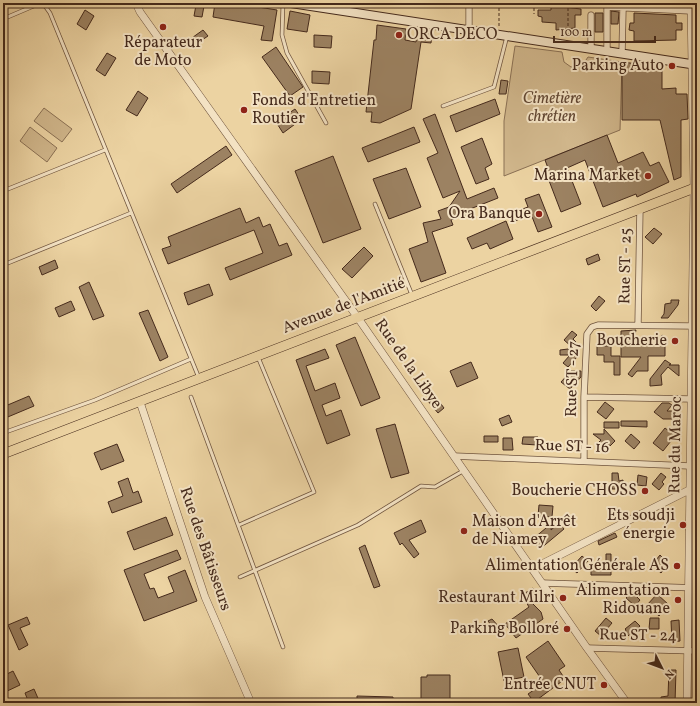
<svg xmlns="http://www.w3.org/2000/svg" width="700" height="706" font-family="Vollkorn,serif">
<rect width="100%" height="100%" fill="#ecd3a2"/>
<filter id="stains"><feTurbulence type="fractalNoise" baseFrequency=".005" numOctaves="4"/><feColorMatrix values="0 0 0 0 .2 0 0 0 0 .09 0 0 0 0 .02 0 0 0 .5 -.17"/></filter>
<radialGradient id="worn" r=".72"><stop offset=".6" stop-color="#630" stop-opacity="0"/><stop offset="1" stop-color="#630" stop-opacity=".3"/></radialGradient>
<!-- green -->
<path fill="#d0b68b" stroke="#8a7054" d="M515,46l47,6 2,10 7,5 11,-1 6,-9 34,5 -2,68 -116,46v-55z
M44,108l28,21 -10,13 -28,-21z
M30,127l27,21 -10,14 -27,-21z"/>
<!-- building -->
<path fill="#9c8262" stroke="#452a1c" d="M215,3h18l44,7 -5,31 -11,-1 3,-14 -51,-9z
M551,3h13v4l17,2v6h-6v13l-19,2v-7l-14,-1v-5l-4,-1v-6h13z
M196,5l8,1 -2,11 -8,-1z
M85,10l9,6 -8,14 -9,-6z
M290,11l20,4 -3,17 -20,-3z
M611,11l8,1 -1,12h-7z
M595,13h8v19h-8z
M634,13l42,2v8h6v7h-6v10l-42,1v-10l-5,-1 1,-7h4z
M377,25l29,4 -1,11 11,2 1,-10 15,2 -1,9 -10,-1 -10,67 -31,14 -9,-1 1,-10h-6l8,-72h2z
M203,30l5,6 -15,10 -4,-6z
M314,35l18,1 -1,12 -17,-1z
M276,47l27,40 -13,9 -28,-39z
M107,53l9,5 -11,18 -9,-6z
M622,62l32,4v4h8v19l14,-1v6h11l1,25 -7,1v57l-7,3 -14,-60h-38z
M312,71l18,1 -1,12 -17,-1z
M501,80l7,1 -2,13h-7z
M138,91l10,7 -11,18 -11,-6z
M495,99l5,15 -44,18 -6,-16z
M295,109l7,10 -19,14 -7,-11z
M435,114l32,85 27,-11 4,10 -33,13 1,4 -15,5 2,5 -21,7 14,41 -25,9 -12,-33 19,-7 -5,-19 18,-4 -3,-8 11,-4 11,-16 -17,7 -16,-40 11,-5 -15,-34z
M414,127l6,15 -52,20 -6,-14z
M607,135l11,28 25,-11 7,14 9,-4 10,20 -32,15 -1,-3 -33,13 -18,-47 -18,8 14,36 -20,8 -13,-34 3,-2 -6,-16z
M482,138l10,26 -7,4 4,11 -13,5 -15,-37z
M226,146l6,9 -55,38 -6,-9z
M333,156l28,73 -38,14 -28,-72z
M406,168l15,39 -32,12 -16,-40z
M539,194l13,33 -14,5 -7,-18 -16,7 -3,-8 16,-6 -3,-8z
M240,208l6,15 13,-6 4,10 7,-3 9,22 8,-3 5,12 -62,25 -5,-12 38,-15 -9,-23 -86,34 -6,-15 9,-3 -3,-9z
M506,221l7,18 -23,10 -3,-6 -15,6 -5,-11z
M654,228l8,6 -9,10 -8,-7z
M364,247l9,9 -21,22 -10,-9z
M598,254l2,6 -12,5 -2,-6z
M55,260l3,8 -16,7 -3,-8z
M89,282l15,34 -11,4 -14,-33z
M209,284l4,11 -25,10 -4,-12z
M599,296l6,5 -9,10 -5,-5z
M671,300h8l-1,5 -10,13h-7l3,-4 1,-10 6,-1z
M71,301l4,9 -16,7 -4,-9z
M148,310l20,47 -8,4 -21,-48z
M636,330l-1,5 3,3 -6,7 22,1 8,-11 6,5 -3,3v13h-17v15h-11l-5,6 -4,-3 13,-17h-20v-26z
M572,331l5,4 -4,4 3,3 -4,5 -8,-7z
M355,337l25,61 -19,8 -25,-61z
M597,346h14v10h9v19h-6v-13h-10v-7h-7z
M325,349l4,9 -23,8 9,25 20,-8 5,15 -18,7 4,11 15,-6 9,25 -23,9 -31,-84z
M568,349l9,8 -9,10 -5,-4 7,-8h-10v-5z
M665,360l6,4 -2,1h10v11l-11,-9 -7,8 1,10 -12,1v-7z
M471,362l7,16 -21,9 -7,-16z
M571,371h10v6l-11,12 -9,-7z
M29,396l5,10 -31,13v-12z
M435,396l9,12 -6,5 -10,-12z
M605,402l9,7 -8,10 -9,-7z
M662,403h7l3,2 -5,6h12v8h-16l-9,-7z
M509,415l3,7 -10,4 -3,-7z
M621,421h26v6l-26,-1z
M604,422h15v6h-15z
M395,424l14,49 -18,5 -15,-49z
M665,428l10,8 -12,15 -10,-8z
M604,429l11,12 -5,5 -4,-3 -3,3 -4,-4 2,-2 -8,-6h11z
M631,434l9,8 -6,7 -9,-8z
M484,436h14v6h-14z
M523,437h15l-1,8 -15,-1z
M503,438h9l1,12h-10z
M117,444l7,17 -23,9 -7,-17z
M612,473h6l1,8 4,-1v9h-11z
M661,473l5,4 -4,5 2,2 -5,6 -7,-6z
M638,475l9,2 -1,9 -9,-1z
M128,478l5,15 5,-2 4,11 -30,11 -4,-11 15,-6 -5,-14z
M539,505l14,1 -1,11 -14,-1z
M166,517l7,18 -39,15 -7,-18z
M421,520l5,12 -17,8 10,14 -5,4 -12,-15 -2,2 -6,-12z
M552,523l-1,7 8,-7 5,6 -24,20 -4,-5 2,-1 -4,-5z
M615,533l2,4 -18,8 -1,-4z
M365,545l15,41 -6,2 -15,-40z
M177,550l4,9 -37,15 6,15 4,-1 4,10 16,-6 -6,-15 17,-7 12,31 -53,20 -20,-51z
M606,554h5v21h-20v-6h15z
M660,555l9,9 -8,9 -9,-8z
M582,556l6,5 -11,12 -6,-5z
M533,588l6,9 -8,5 10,10 2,7 -27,19 -11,-14 24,-17 -7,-12z
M632,592l8,8 -5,6 -9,-8z
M657,594l12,11 -10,11 -12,-11z
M27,617l3,7 -10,4 8,17 -9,5 -11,-25z
M606,618l6,5 -11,13 -6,-5z
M650,618h9v11h-10z
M492,619l8,9 -3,5 -9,-12z
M679,620l1,21 -8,1 -1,-21z
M635,621l5,5 -10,11 -5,-5 1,-2 -1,-1z
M548,641l17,25 -6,4 6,9 -31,23 -6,-8 16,-11 -18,-26z
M518,648l6,29 -20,4 -6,-29z
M669,670h7l-1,33h-14v-6l7,-1z
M13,671l7,14 -17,8v-17z
M427,675h23v28h-29v-26h6z
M34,689l6,14h-11l-4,-10z
M357,696l36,1v6h-36z"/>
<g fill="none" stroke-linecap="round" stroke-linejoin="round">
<!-- service casing -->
<g stroke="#6f543e" stroke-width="4.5">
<path id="service" d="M283,3l-1,32 5,18 39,70
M3,19l33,-14 9,1 5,7 149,365
M443,106l51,-19 13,-51
M3,191l102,-41
M375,204l37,91
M3,265l128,-52
M191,397l92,250
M3,433l92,-33 96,-41
M239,525l75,-33 -56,-135
M240,577l118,-52 63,-39 14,1 28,-16"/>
</g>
<!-- minor casing -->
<g stroke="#6f543e" stroke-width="7">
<path id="minor" d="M469,3v27
M607,7l84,4
M591,48v-33
M607,51v-44
M622,53l1,-44
M638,325l2,-117
M584,397l107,2
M454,456l236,10
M584,461v-64l3,-63 5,-7 6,-2 94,1
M689,529h8
M542,583l155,5
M587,648l110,3"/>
</g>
<!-- tertiary casing -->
<g stroke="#6f543e" stroke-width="8">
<path id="tertiary" d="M136,3l4,9 218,306 229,330 40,55
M140,402l65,195 46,106
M532,569l165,-83
M687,703l7,-515 -3,-185"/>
</g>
<!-- secondary casing -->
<g stroke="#452a1c" stroke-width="10">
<path id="secondary" d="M291,3l406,62"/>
</g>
<!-- primary casing -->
<g stroke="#452a1c" stroke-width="10">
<path id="primary" d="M3,454l694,-267"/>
</g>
<!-- path -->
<path stroke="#452a1c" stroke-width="1" stroke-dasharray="3 2" stroke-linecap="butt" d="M534,3v11
M568,3v35
M580,3h8
M499,26v-23"/>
<!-- service -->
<use href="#service" stroke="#f3e2c3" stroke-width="3"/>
<!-- minor -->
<use href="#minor" stroke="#f3e2c3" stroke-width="5.5"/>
<!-- tertiary -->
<use href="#tertiary" stroke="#f3e2c3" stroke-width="7"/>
<!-- secondary -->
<use href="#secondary" stroke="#f3e2c3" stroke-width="8"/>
<!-- primary -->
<use href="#primary" stroke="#ecd3a2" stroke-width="9"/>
</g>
<!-- markers -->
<g fill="#8f2418" stroke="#f3e2c3" stroke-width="1.5">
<circle cx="163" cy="27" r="4"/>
<circle cx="399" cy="35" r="4"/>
<circle cx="672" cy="66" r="4"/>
<circle cx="244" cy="110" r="4"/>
<circle cx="648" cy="176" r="4"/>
<circle cx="539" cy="214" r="4"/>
<circle cx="675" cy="341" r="4"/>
<circle cx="645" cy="491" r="4"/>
<circle cx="683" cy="525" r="4"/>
<circle cx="464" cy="531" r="4"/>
<circle cx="677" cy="566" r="4"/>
<circle cx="563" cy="598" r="4"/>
<circle cx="678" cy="600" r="4"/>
<circle cx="567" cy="629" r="4"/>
<circle cx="604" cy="685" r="4"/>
</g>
<g text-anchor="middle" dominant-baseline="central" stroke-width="4" stroke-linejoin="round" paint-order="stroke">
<!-- poi labels -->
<g font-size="16" fill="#452a1c" stroke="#f3e2c3" text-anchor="end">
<text x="407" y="35" text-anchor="start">ORCA DECO</text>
<text x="163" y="43" text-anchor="middle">Réparateur<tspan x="163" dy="18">de Moto</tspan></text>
<text x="664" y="66">Parking Auto</text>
<text x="252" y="101" text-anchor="start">Fonds d'Entretien<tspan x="252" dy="18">Routier</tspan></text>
<text x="640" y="176">Marina Market</text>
<text x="531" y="214">Ora Banque</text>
<text x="667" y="341">Boucherie</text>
<text x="637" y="491">Boucherie CHOSS</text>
<text x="675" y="516">Ets soudji<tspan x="675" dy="18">énergie</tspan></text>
<text x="472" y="522" text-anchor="start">Maison d'Arrêt<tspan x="472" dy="18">de Niamey</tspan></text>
<text x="669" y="566">Alimentation Générale AS</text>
<text x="670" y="591">Alimentation<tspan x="670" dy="18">Ridouane</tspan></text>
<text x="555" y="598">Restaurant Milri</text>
<text x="559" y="629">Parking Bolloré</text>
<text x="596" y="685">Entrée CNUT</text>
</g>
<!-- park labels -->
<g font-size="16" font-style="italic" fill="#614632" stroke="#f3e2c3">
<text x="552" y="99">Cimetière<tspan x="552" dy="18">chrétien</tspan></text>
</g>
<!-- street labels -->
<g font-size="16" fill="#452a1c" stroke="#f3e2c3">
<text transform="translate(626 266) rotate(-89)">Rue ST - 25</text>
<text transform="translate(344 306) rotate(-21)">Avenue de l'Amitié</text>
<text transform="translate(408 364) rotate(55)">Rue de la Libye</text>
<text transform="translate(573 379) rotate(-88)">Rue ST - 27</text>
<text transform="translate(676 445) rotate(-89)">Rue du Maroc</text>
<text transform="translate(572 447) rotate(2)">Rue ST - 16</text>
<text transform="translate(205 549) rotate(71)">Rue des Bâtisseurs</text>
<text transform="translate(638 636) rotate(1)">Rue ST - 24</text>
</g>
</g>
<!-- margin -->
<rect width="700" height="706" fill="none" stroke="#ecd3a2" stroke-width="16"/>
<rect x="4" y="4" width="692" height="698" fill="none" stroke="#452a1c" stroke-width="2"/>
<rect x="8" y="8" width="684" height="690" fill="none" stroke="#452a1c"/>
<!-- north arrow -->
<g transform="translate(662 668) rotate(132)" stroke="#f3e2c3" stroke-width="3" paint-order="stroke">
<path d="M0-3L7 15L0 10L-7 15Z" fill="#452a1c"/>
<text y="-6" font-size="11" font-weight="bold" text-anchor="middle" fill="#452a1c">N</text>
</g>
<!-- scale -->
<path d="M554 36v6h101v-6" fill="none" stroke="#452a1c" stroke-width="2"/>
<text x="560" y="36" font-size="12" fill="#452a1c" stroke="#f3e2c3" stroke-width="3" paint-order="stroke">100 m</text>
<rect width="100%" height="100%" filter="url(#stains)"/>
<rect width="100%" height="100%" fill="url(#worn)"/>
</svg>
